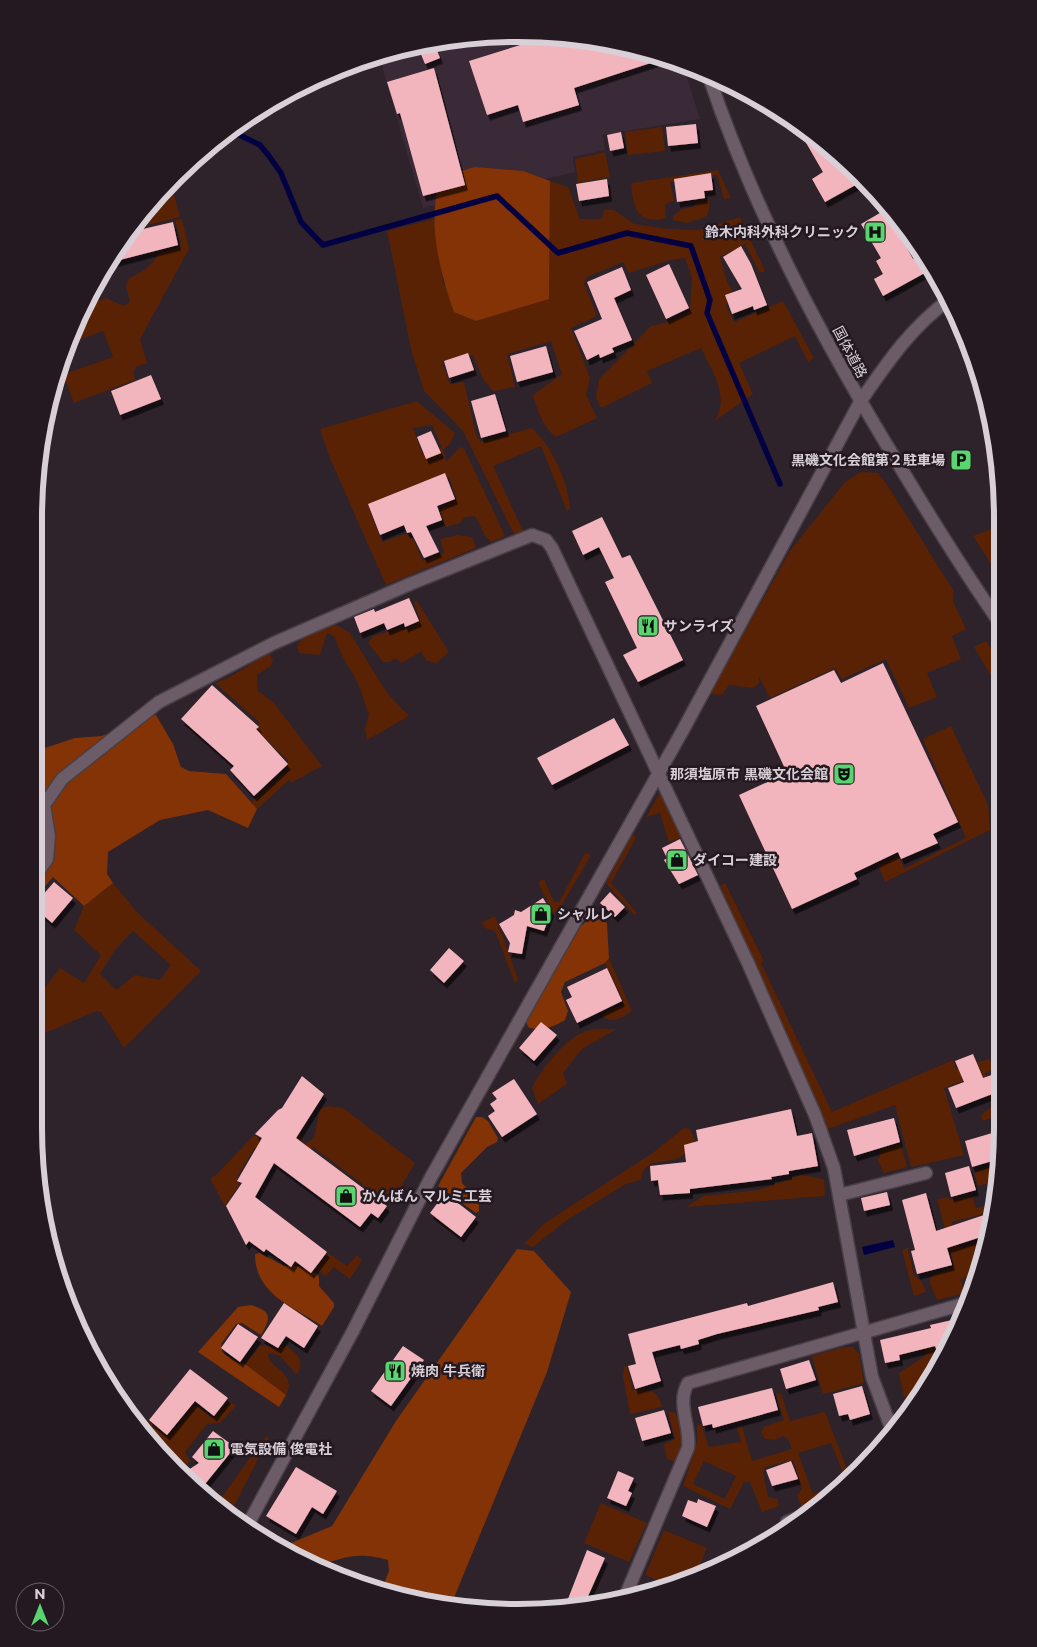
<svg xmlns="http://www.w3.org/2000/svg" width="1037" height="1647" font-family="Montserrat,'Noto Sans JP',sans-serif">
<defs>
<filter id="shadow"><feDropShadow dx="3" dy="5.5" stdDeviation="0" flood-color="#0009"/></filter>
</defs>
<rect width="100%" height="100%" fill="#2e222b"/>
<!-- built -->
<path fill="#3a2936" d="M550,35l94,15 39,15 17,54 -98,16 3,15 -32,7 2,15 -152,36 -44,-152 77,-18z"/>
<!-- green -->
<path fill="#592205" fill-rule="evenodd" d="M662,127l3,24 -37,4 -3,-23z
M605,152l5,25 -32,6 -3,-24z
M718,170l13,28 -7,1 -7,-24 -47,7 4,19 -9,3 1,14c-30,8 -33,-13 -35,-35z
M550,181l18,6 12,32h22l2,-9h10l20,14 35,5 29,1 42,-13 25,54 -5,2 -15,-29 -25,13 7,25 5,7 -6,17 8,16 49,-21 31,57 -6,4 -13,-26 -56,27 14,31 -38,27c15,-26 -3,-49 -14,-73l-54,23 5,12 -51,25 -5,-10 3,-19 52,-53 17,-4 22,-11 2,-33 -7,-20 -15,2 -41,13 -6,-11 -36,15 -3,6 13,33 -26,12 19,50 -4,17 11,23 -41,19c-13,-9 -19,-28 -23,-42l29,-21 -11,-33 -44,13 8,33 -22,4 -10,-12 -10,-24 -31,7 8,22 14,-2 12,52 5,8 51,-14c20,19 36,52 38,80l-3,3 -26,-65 -48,20 30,65 -9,3 -51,-103 -39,-40 -13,-42 -24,-118 47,-12 9,64 33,38 73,-23z
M171,184l9,33 -49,12 3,-6z
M709,200v10l-3,7 -19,6 -14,-3v-4l9,-7 12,-2 1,-4z
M182,219l7,30 -49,90 7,24 -11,4 -3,5 2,8 -61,23 -8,-21 -9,2 2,-8 54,-19 -10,-26 -25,9 -4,-12 13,-23 19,-7 18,8 6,-4 -4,-15 3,-9c14,-6 23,-12 30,-25l19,-5 3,-6 -6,-22z
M417,401l38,32 -5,11 -7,5 3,13 14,-15 4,1 41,88 -13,6 -6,-5 -11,-21 -10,1 -6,7 -14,3 -5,-19 17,-8 -8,-23 -80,31 13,34 24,-8 7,5 10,22 21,-8 -4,-14 17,-4 15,2 4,11 -90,37 -57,-129 -9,-27zM432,425l10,23 -19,7 -10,-27z
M861,472l17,1 10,13 65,104v11l13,28 -14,7 9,23 -34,14 10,24 -28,11 -23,-49 -44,20 -7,-11 -65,30 -11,-21v6l-6,5 -24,-3 -7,10 -12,-1 80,-143 55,-69z
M1002,525v56l-29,-45z
M416,600l33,52 -12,11 -10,-2 -6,-9 -20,11 -5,-5 -6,4h-7l-15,-19 5,-7 28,-8 3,2 13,-6 3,-6 -6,-15z
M334,624l15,8 39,62 21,22 -42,24 -2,-11 4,-15c-5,-10 -6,-20 -11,-30 -7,-16 -19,-29 -23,-47l-8,-4 -7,22 -21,-2 -2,-6c6,-14 24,-18 37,-23z
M986,641l15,22v30l-27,-46z
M269,653l4,7 -2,6 -14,9v15l17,13 48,63 -31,17 -2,-3 -32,29 -5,-7 35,-33 1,-9 -31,-28 2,-10 -44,-39c21,-8 34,-19 54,-30z
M951,726l37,79 2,25 -105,52 -7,-17 20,-9 7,12 61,-30 -43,-99z
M661,791l21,46 -13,5 -9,-29 -14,4z
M633,834l3,4 -25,45 26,30 -3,2 -28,-32z
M585,853l6,2 -35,60 -3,-2 -15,-31 6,-3 10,23h5z
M113,883l24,29 64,59 -77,77 -23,-36 -5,-1 -62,27 1,-37 25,-33 24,15 17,-28 -27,-25 10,-24zM133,931l38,34 -11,15 -25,-5 -19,15 -16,-16 15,-24z
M725,883l39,78 -3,2 71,149 121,-52 3,9 33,-10 3,5 8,-2v5l-15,6 13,43 -16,5 -1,-6 11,-9 -11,-32 -37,14 20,67 -53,12 -16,-62 -67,24 -108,-244z
M495,916l23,63 -3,4 -20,-52 -8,-2 -6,-6z
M609,958l23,53c-10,7 -21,14 -31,4l21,-11 1,-4 -18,-37z
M617,1029l-35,20 -19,24 4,11 -29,20 -6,-16c9,-19 36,-53 57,-58 9,-2 19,-1 28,-1z
M329,1106l14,2 72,55 -25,42 -77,-58 -19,26 -32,-26 -8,2 -17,28 2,8 -14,21 -15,-27 7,-5 37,-39 8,5 32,2 6,-11 2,8 -4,10 16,-11 6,-29z
M684,1128l6,1 5,11c-4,5 -8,13 -13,16 -15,10 -38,-1 -41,24l-15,4 -59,36 -34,27 -9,-3 21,-21 109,-71z
M901,1144l6,23 -23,6 -7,-14 3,-2v-7z
M998,1164l1,16 -21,6 -4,-14z
M801,1175l23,4 1,17 -139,11 18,-11 55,-6z
M972,1196l4,12 8,-2 3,7 -35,9 -1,5 5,17 5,3 25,-7 -3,12h-5l1,12 -2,9 -16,6 3,14 -27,7 -7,-16 1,-9 22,-7 1,-4 -17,-65 11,-2 2,3z
M908,1248l6,27 8,7 4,10 -12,4 -12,-46z
M328,1253l19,13 10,-11 5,5 -12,19 -16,-12 -8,9 -10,-7z
M266,1345l7,3 14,-2c11,9 17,13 11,27h-3l-15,-17 -10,-3 -2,3c5,14 29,18 18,39l-41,-31 15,-18z
M932,1346l5,19 -16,27 -17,5 -5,-24 26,-17 1,-7z
M843,1347h10l6,7 5,29 -41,11 -11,-38z
M627,1366l6,24c16,-1 25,-1 29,17l-32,7 -7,-37 1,-10z
M776,1393l5,1 9,27 35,-9 24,62 -4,4 -14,-35 -33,10 15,41 22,-7 -15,14 -18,7 -5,-13 5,-6 -9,-29 -28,7 -2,6 5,24 10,2 1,7 -17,6 -12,-30h-6l-14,27 -47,-23 14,-44v-17l4,-1 8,23 32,-5 -4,-15 5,-1 10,35 40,-12 -4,-10 -5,-3 -8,4 -10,-1 -4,-7 4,-6 19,-6zM704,1461l32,15 -11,23 -32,-15z
M230,1401l6,5 -16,17 -13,1 -22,28 5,10 -9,6 -39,-42 4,-6 22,17 27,-32 16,12h5z
M668,1412h6c12,14 8,35 1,50l-8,-3 -3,-15 11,-5z
M266,1436l3,2 -40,78 -13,-11z
M601,1503l46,20 -18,39 -45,-19z
M664,1530l43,18 -11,25 -27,12 -24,-10z"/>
<!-- forest -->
<path fill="#833305" d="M475,167l48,4 27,10 -1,118 -73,22 -22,-9c-12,-33 -24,-79 -18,-115 1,-7 5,-15 8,-21z
M141,709l15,6 17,29 8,23 8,4 37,3 31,35 -9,19 -40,-18 -48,10 -52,32 -1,22 6,9 -29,23 -31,-29 -18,21 1,-143 6,-6 33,-11 27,-2 13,-6z
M589,919h9l9,4 2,35 -4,5 -40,19 -4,10 7,19 -3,9c-11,7 -25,12 -37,7l-2,-6 55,-95z
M476,1117h6l6,4 10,17 -1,4 -10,5 -26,26 1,10 17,18v10l-3,2 -38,-27z
M517,1249l17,2 37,41 -24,80 -96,233 -70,-14 8,-20 -1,-11c-29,-8 -40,-4 -68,5l-36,-19 48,-20 64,-105z
M260,1253l24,13h13l19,7 3,4v9l15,17v4l-12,19c-30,-20 -67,-32 -67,-72z
M251,1305c20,6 21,12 10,30l-19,-12 -6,1 -15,20 1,8 14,10 9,2 41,31 -7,12 -81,-55 40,-45z"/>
<!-- water -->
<path fill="#020042" d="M893,1240l2,7 -31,8 -2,-8z"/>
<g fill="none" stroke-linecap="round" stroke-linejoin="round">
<!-- stream -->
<path stroke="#020042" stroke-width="5.5" d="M231,131l29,14 9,11 12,17 20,49 22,23 174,-49 61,57 69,-20 64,13 19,54 -3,13 73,171"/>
</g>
<!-- building -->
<path fill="#f3b5bd" filter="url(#shadow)" d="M552,35l92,15 22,8 -92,30 5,17 -56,17 -5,-17 -31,10 -18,-54z
M434,43l6,15 -15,6 -7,-17z
M434,68l31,117 -42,11 -23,-83 -3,1 -10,-32z
M794,122l20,12 47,48 -36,20 -13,-23 11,-7z
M696,124l2,19 -30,3 -2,-19z
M621,132l3,16 -14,3 -3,-16z
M711,173l2,17 -9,1 1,7 -28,4 -3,-23z
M607,179l2,17 -30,5 -3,-17z
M885,210l28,49 9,-5 10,15 -49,27 -9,-17 9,-5 -7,-13 5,-3 -20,-34z
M173,222l5,23 -66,17 18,-30z
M741,246l10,18 16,41 -13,5 -1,-4 -21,8 -7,-19 17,-6 -19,-32z
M669,264l20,44 -23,11 -20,-44z
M622,267l9,23 -17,8 18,42 -20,8 2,4 -14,6 -1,-4 -12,6 -13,-29 28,-12 -15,-37z
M546,346l7,26 -36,10 -7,-26z
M468,353l6,17 -25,8 -5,-17z
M151,375l10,24 -41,16 -9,-24z
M495,394l11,37 -25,7 -10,-37z
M431,431l10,22 -15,6 -9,-22z
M445,473l10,26 -18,7 5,14 -16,6 13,26 -15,6 -13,-26 -4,1 -3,-8 -24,10 -12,-31z
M602,517l20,41 8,-3 53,105 -45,22 -15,-27 14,-7 -32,-66 9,-4 -15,-31 -16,8 -11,-24z
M409,598l10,23 -14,6 -1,-4 -17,7 -3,-7 -24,10 -6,-16 20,-8 1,3z
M883,663l75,159 -25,12 5,9 -37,16 -3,-7 -44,21 3,6 -65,30 -53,-114 48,-22 -31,-67 78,-36 7,13z
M212,685l47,42 -3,2 32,35 -34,32 -24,-26 4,-4 -53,-47z
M614,718l15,27 -77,40 -15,-27z
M680,839l18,36 -19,9 -15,-24 3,-2 -5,-10z
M54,882l19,16 -21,25 -17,-15v-4z
M610,892l15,15 -10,10 -15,-14z
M543,898l8,13 -7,20 -17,-5 -5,28 -14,-2 2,-9 -11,-19 15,-9 1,-5 6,2z
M449,948l15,13 -20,22 -14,-13z
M607,968l15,33 -45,22 -11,-23 6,-3 -5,-10z
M541,1022l16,13 -23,26 -15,-13z
M973,1054l10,24 17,-6v19l-44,17 -8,-20 16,-6 -9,-21z
M302,1076l22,18 -28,44 91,68 -9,12 -7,-5 -11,14 -86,-64 -19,34 72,55 -16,21 -16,-12 -4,6 -25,-18 -2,3 -15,-11 -3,4 -20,-39 16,-23 -5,-2 25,-43 -7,-4 23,-24 4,-2z
M514,1079l23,35 -35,23 -14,-21 7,-5 -5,-7 7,-5 -5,-6z
M791,1109l6,27 15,-3 6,33 -29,5v3l-18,3 1,2 -82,10v4l-30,2 -2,-15 -7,1 -1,-15 36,-4 -2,-17 14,-4 -2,-11z
M894,1118l6,24 -46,14 -7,-26z
M999,1131v28l-27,8 -7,-26z
M969,1166l7,24 -25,7 -6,-24z
M887,1192l3,13 -26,6 -3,-13z
M445,1193l31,24 -15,20 -31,-24z
M926,1193l10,38 48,-16 5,16 -2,4 -40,13 5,17 -35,9 -6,-23 4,-1 -13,-50z
M833,1282l5,20 -20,5 1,3 -102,24 -19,6 1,4 -18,5 -1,-4 -28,7 9,29 -26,8 -7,-23 8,-2 -8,-30 119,-31 1,3z
M284,1303l34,23 -14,22 -18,-12 -8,12 -17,-10z
M965,1317l-19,32 -9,2 -2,-5 -36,9 1,5 -15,3 -5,-23 51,-12 -1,-3z
M238,1324l20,13 -18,25 -19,-14z
M403,1346l21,14 -33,46 -20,-15z
M809,1360l7,20 -30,9 -6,-20z
M190,1369l38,29 -14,18 -19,-15 -28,34 -18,-15z
M862,1386l8,28 -20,6 -2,-6 -9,2 -6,-22z
M772,1388l6,22 -65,18 -1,-4 -9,2 -5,-19z
M664,1410l7,23 -29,8 -7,-23z
M213,1431l22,16 -34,42 -16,-17 14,-9 -7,-6z
M791,1461l7,18 -26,7 -6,-16z
M296,1467l41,24 -14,23 -11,-7 -16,27 -30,-18z
M618,1471l16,7 -6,13 4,2 -6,13 -19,-8z
M698,1499l18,7 -9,21 -25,-11 6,-16 9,3z
M587,1550l18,8 -20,45 -19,1z"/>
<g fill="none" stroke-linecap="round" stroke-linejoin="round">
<!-- minor casing -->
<g stroke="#483e46" stroke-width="15">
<path id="minor" d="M860,402c27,-39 51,-75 90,-103
M35,876l12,-17 2,-23 -5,-31 18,-26 97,-77 115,-59 136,-59 122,-49 14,5 6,8 196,415 67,152 19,53 38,209 21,56
M839,1195l87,-22
M787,1522l18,-7
M624,1599l64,-151c3,-23 -12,-44 0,-65l282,-81"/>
</g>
<!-- tertiary casing -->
<g stroke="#483e46" stroke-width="15">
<path id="tertiary" d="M708,74c48,142 116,269 194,396 32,53 64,105 100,156
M247,1526l106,-195 77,-152 253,-449 177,-328"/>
</g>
<!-- minor -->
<use href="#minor" stroke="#6b5c67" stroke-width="12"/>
<!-- tertiary -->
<use href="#tertiary" stroke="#6b5c67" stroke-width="12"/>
</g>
<!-- icons -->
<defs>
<g id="hospital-square" transform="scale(1.125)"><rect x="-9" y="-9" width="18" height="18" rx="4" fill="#59d56f" stroke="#241821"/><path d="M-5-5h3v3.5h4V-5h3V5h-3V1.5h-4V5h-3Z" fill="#111"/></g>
<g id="parking-square" transform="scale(1.125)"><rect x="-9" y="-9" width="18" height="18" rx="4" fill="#59d56f" stroke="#241821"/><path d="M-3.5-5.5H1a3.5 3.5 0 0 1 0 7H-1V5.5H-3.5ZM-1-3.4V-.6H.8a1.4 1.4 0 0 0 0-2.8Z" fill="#111"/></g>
<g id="restaurant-square" transform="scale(1.125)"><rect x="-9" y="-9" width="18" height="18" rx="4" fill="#59d56f" stroke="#241821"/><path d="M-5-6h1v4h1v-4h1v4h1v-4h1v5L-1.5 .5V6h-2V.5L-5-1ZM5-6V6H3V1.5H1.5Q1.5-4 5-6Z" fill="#111"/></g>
<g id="theatre-square" transform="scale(1.125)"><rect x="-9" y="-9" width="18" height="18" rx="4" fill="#59d56f" stroke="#241821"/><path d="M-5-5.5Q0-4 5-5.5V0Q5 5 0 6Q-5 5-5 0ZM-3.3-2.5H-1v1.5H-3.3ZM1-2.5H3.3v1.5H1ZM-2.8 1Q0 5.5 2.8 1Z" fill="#111"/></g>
<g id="shop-square" transform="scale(1.125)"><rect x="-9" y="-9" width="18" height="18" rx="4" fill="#59d56f" stroke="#241821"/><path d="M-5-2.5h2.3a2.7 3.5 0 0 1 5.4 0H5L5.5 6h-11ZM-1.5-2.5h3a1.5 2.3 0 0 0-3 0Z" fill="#111"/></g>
</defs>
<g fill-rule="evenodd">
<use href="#hospital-square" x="875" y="232"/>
<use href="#parking-square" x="961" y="460"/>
<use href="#restaurant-square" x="648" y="626"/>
<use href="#theatre-square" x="844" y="774"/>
<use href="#shop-square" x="677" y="860"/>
<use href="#shop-square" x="541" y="914"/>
<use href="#shop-square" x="346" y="1196"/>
<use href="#restaurant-square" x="395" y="1371"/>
<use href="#shop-square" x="214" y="1449"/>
</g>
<g text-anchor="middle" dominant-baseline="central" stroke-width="5" stroke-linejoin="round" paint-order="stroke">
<!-- poi labels -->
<g font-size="14" font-weight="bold" fill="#d8d0d6" stroke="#241821" text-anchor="start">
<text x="859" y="232" text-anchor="end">鈴木内科外科クリニック</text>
<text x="945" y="460" text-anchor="end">黒磯文化会館第２駐車場</text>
<text x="664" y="626">サンライズ</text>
<text x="828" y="774" text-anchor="end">那須塩原市 黒磯文化会館</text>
<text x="693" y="860">ダイコー建設</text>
<text x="557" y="914">シャルレ</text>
<text x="362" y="1196">かんばん マルミ工芸</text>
<text x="411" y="1371">焼肉 牛兵衛</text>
<text x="230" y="1449">電気設備 俊電社</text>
</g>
<!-- street labels -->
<g font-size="14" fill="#d8d0d6" stroke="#241821">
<text transform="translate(850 352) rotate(62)">国体道路</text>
</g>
</g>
<!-- crop -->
<path d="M0 0H1037V1647H0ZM518 42H518A476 476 0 0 1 994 518V1128A476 476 0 0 1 518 1604H518A476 476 0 0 1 42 1128V518A476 476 0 0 1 518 42Z" fill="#241821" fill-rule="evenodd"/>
<path fill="none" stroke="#d8d0d6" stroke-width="6" d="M518 42H518A476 476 0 0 1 994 518V1128A476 476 0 0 1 518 1604H518A476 476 0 0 1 42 1128V518A476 476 0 0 1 518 42Z"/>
<!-- north arrow -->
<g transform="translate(40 1607)"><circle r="24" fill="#241821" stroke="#6c6269"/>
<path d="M0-4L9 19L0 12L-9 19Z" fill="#59d56f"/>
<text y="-8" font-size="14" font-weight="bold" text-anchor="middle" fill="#d8d0d6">N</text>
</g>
</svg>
